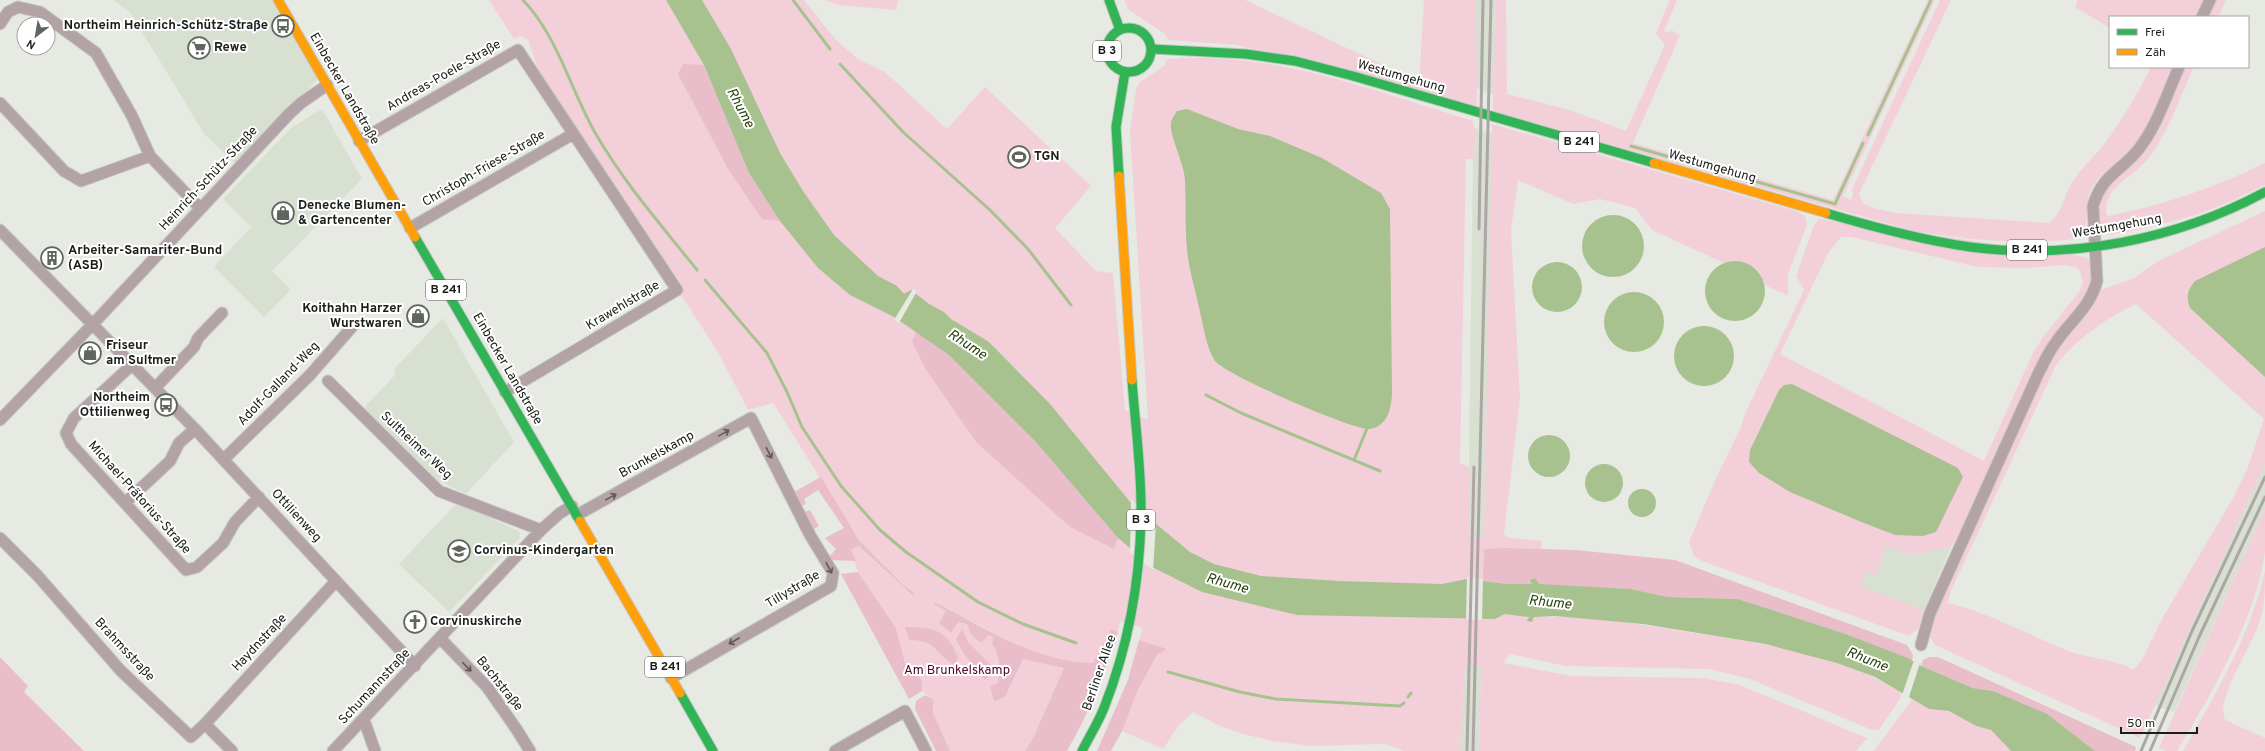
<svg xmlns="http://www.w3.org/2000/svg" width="2265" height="751" font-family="Overpass,sans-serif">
<rect width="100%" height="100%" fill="#e6eae2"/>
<!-- built -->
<path fill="#d8e0d1" d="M113,0h167l43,74 -87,90 -31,-29 -75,-123z
M1476,0h20l-2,95 -18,-7z
M322,109l40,70 -90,92 19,18 -27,28 -50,-50 37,-40 -28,-28 68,-71z
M1477,129l16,5 -9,404 -16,-1 5,-378z
M443,318l71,124 -48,52 -35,-17 -67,-69 32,-34 -2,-5z
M2265,463v46l-91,203 -20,-7z
M457,503l62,28 1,7 -71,74 -50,-48z
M1886,546l25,9 40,-8 -27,63 -66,-23 9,-15 10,3z
M1465,665l16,1 -2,85h-19z"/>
<!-- green -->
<path fill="#f3d0d9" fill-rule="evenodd" d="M489,0h315l31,39 23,20 27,13 62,57 38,-42 106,99 -36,42 41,43 17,2 12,137 23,10 -18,-289 6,-42 3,-6 25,-17 3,-7c106,-9 207,32 306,62l1,6 3,2 -4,30h-7l-6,304 9,4v70h15l8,-413 304,87 9,5 2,9 -19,49v22c-6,-4 -18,-7 -23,-12 -2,-2 -3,-6 -4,-9 -8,-13 -23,-15 -37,-12l-72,-33 -17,-22 -35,-9 -27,5 -55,-24 -7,50 9,168 -16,136 6,4 32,3 -7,76c48,-3 99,6 147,14 74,12 153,21 218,61l1,5 -22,33h-7l-122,-51 -41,-10 -144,-3 -55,-12 -7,9 69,13 132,2 36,7 127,53 -11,13h-377l2,-85 -16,-1 -5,86h-56l-20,-7 -73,2 -39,-5 -25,-6 -27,-9 -27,-14 -14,13 -16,24 -41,-18 16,-41 19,-35 9,-6 -27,-9 4,-12 -23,-7 -2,11 -7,-2 -18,33h-14l-51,-12 -93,-49 -1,2 12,7 5,22 7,-11 9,2 4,11 10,8 8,-8 4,2 -1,7 7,10 1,13 -2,16 7,14 18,-39 41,10 -31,70 -8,13h-75l-17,-38v-14l-11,-8v-11l-17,-17 -9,-35 -38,-56 -7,-22 8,-4 53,50 2,-4 -10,-6 -45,-46 -86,-137 -25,7 -30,-58 -37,-57 -2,-15 -20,-23 -120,-185 -11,-32 -8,-4 -6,3z
M825,0h73l-2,10 -58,-5z
M1124,0h121l174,82 5,-82h52l1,106 -240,-61 -69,-5 -3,-6 -36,-24z
M1496,0h10l1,94 63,16 56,21 39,-86 -9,-12 14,-33h7l-13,31 5,2 2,-3 9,5 -47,108 200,57 95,-200h7l-92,196 8,4 2,-7 -1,-4 88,-189h11l-92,194 5,10 9,4 22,5 154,10c17,-15 13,-26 24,-42 9,-14 22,-25 32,-38 18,-24 32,-49 46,-76h22c-11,26 -22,57 -40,80 -12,14 -32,25 -41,41 -10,19 2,34 -15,51 -54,6 -110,1 -163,-8l-421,-120z
M2078,0h127l-8,17h-87v11l-35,-21z
M2215,0h11l-8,17h-11z
M2184,67h10c-13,27 -28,71 -47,93 -14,17 -47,29 -40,56 54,-10 109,-29 158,-53v22c-16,7 -32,16 -48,22 -34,14 -72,21 -108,28 -17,-4 -12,-30 -7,-42 3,-8 14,-13 19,-21 22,-34 42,-70 63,-105z
M2265,211v252l-125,275 -205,-93 -5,-8 8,-29 92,-206 25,-50 37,-44 9,-18 33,-12 26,-18zM2136,304l128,115 -16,48 -15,31 -70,119 -21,43 -9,10c-17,-11 -42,-11 -62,-18 -41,-16 -80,-39 -123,-49l2,-10 106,-228c20,-26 51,-47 80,-61z
M1819,219l260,37 6,1 6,5 2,17 -4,14 -55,78 -76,167 -7,9 -40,8 -25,-9 -9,29 -10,-3 -8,14 65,24 -6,19 -9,7 -207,-75 -8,-5 -5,-14 27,-64 26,-53 2,-9 60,-126 -8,-14 18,-51zM1841,237h10l127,30 48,1 39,-3 11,2 4,4 3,12 -4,9 -36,45 -10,16 -49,108 -204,-107 48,-101z
M2265,509c0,14 0,29 0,42 -7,64 -55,145 -88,200h-11l-7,-3z
M2265,571c0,16 0,31 -4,46 -9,30 -33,62 -38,91 0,4 1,8 2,12l40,18v13h-82c33,-57 67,-115 82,-180z
M1912,699l17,10 20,2 27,15 15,4 20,21h-137z"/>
<!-- forest -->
<path fill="#e9bdc9" d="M683,64l21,1 45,108 31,48 -18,-2 -34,-50 -50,-95z
M916,332l33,23 87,87 82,96 -4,11 -44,-22 -94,-85 -51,-74 -13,-27z
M821,477l38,63 45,46 10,6 -1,4 -54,-50 -8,4 5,11 -24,-1 -2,-4 6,-7 -11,-11 19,-10 -26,-38 -14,9 2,5 -4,2 -8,-14z
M810,510l9,16 -5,3 -10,-17z
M1503,548l72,2 100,10 232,85 6,10 -1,6 -69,-28 -105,-34 -70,-2 -37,-8 -125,-5 -23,-3 1,-32z
M858,572l38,56 9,35 17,17v11l-13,8 -68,-125z
M935,602c50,26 100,60 158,61l18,-34 7,3c-13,42 -29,81 -51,119h-42l8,-13 31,-70 -41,-9 -18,38 -11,4 -4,-15 8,-3c2,-15 3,-26 -6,-39l1,-7 -4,-2 -8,8 -10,-8 -4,-11 -9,-2 -7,11 -12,-10 7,-12 -12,-7z
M905,627c27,0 43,2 53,31l-3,7c-23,-12 -15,-24 -46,-25z
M962,629l6,13 24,24 -1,7 -6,7c-12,-16 -20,-22 -29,-41z
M1139,640l28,9 -10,6 -19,35 -16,41 -11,20h-14l31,-71z
M0,657l28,29 -4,6 60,59h-84z
M1930,657h8l198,90 -1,4h-40l-13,-10 -89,-50 -20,-3 -52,-22 2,-6z
M925,695l8,4v14l17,38h-14l-21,-42 1,-8z"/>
<!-- water -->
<path fill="#a7c28e" d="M666,0h36l29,49 49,104 23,38 31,44 44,41 19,10 7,8 7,-4 18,14 15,8 7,7 38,23 61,62 81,99 59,49 24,12 47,12 78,5 103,3 25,-5 39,5h26l-2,-4 5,-2 4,6 92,5 37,8 70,2 105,34 65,25 13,8 52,22 20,3 54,23 48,37h-84l-20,-21 -15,-4 -27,-15 -20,-2 -54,-32 -38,-14 -72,-19 -122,-20 -88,-8 -21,1 -2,5 -5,-1 2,-4 -24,-3 -10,5 -198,-4 -95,-23 -48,-24 -36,-30 -82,-96 -87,-87 -55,-38 -44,-22 -32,-27 -38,-47 -31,-48 -45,-108z
M1187,109l51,20 32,7 52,22 59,35 9,16 2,182c0,16 -4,35 -22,38 -16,2 -146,-55 -155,-68 -9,-14 -11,-33 -15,-49 -4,-20 -11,-41 -13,-62 -2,-23 -1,-47 -2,-70 -1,-18 -16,-44 -14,-58 1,-4 4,-8 6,-11z
M1582 246a31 31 0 1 1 62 0a31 31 0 1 1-62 0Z
M2265,247v130l-75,-69c-4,-12 -3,-17 5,-27z
M1705 291a30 30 0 1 1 60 0a30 30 0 1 1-60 0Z
M1532 287a25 25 0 1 1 50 0a25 25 0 1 1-50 0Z
M1604 322a30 30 0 1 1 60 0a30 30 0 1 1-60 0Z
M1674 356a30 30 0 1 1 60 0a30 30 0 1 1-60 0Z
M1792,384l166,84 5,9 -27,55 -13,4 -28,-1 -31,-12 -74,-31 -31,-19 -10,-11 1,-12 29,-60 5,-5z
M1528 456a21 21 0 1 1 42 0a21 21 0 1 1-42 0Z
M1585 483a19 19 0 1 1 38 0a19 19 0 1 1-38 0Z
M1628 503a14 14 0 1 1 28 0a14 14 0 1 1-28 0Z"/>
<!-- pier -->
<path fill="#e6eae2" d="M913,289l4,2 -18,32 -5,-3z
M1131,499l25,24 -3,47 -23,-18z
M1467,577l16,2 -1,41 -16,-1z
M1914,660l6,3 -11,34 -7,-2z"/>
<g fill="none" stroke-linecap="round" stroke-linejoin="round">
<!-- stream -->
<path stroke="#a7c28e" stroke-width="3" d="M523,0c36,38 48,92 74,136 28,48 65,90 100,134
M793,0l37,49
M840,64l63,68 87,78 38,39 43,56
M1868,135l63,-135
M1631,146l204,58 28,-61
M705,280l62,73 20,39 15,35 39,59 39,44 26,22 72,50 45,22 53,19
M1206,395l35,18 139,58
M1354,460l14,-34
M1168,672l72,20 36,7 124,7 4,-3
M1408,697l3,-4"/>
<!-- street casing -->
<g stroke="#c5c8c3" stroke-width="13">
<path id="street" d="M2202,17l8,-17
M0,24l8,-12 10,-5 22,5 56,41 36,63 18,40 50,52
M0,103l64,68 17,10 69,-25
M359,141l159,-91 159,240 -172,102
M410,228l163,-94
M0,230l195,199 220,237
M133,364l-59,54 -8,15 5,11 115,126 11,-3 26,-24 12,-21 24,-25
M328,381l111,110 102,39
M155,388l39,-41 4,-9 24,-25
M0,420l93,-96 196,-210 12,-11 26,-18
M224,459l86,-84 42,-48
M125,503l45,-42 9,-18 16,-14
M577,515l174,-97 59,117 23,38 -2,13 -160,92
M0,538l37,37 84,96 70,66 14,-13 27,27
M440,638l47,49 30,43 13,21
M1921,645l9,-32 109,-241c5,-9 9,-19 15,-27 15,-23 36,-37 43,-64l-4,-75c9,-31 27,-34 45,-56 19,-24 29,-56 41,-83
M364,720l11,31
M205,724l131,-143
M333,751l208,-221 19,-17 12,-7
M835,751l70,-40 21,40"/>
</g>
<!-- fast casing -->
<g stroke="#c5c8c3" stroke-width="11">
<path id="fast" d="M1109,0l11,30
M1107 50a22 22 0 1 1 44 0a22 22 0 1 1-44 0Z
M1151,49l95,5 49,7 58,15 301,87
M1119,176l-3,-49 9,-55
M1826,213c47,14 95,27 144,34 101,13 206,-7 295,-55
M415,237l165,284
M680,693l33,58
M1082,751c7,-14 16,-28 22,-43 24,-61 36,-128 37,-192 1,-45 -6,-92 -9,-136"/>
</g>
<!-- slow casing -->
<g stroke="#c5c8c3" stroke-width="11">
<path id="slow" d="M278,0l137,237
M1654,163l172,50
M1119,176l13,204
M580,521l100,172"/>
</g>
<!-- street -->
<use href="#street" stroke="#b3a3a7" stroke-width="11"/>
<!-- fast -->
<use href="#fast" stroke="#30b455" stroke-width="9"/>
<!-- slow -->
<use href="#slow" stroke="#ff9f0a" stroke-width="9"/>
<!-- rail -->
<path stroke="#ada5a6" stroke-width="3" d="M1479,229l4,-229
M1467,751l7,-284
M1473,751l18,-751
M2141,751l51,-120 73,-154
M2150,751l49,-114 66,-140"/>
</g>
<!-- one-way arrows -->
<defs><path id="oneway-shaft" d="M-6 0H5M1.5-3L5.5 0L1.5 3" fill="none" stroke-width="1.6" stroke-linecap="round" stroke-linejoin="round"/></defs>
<g stroke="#5f5958">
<use href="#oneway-shaft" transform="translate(724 433) rotate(-29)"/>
<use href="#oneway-shaft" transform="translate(769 453) rotate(63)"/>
<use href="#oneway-shaft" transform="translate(611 497) rotate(-29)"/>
<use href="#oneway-shaft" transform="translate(829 568) rotate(62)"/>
<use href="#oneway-shaft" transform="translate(734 641) rotate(150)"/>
<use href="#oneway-shaft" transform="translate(467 667) rotate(46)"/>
</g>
<!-- icons -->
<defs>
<g id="bus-ring" transform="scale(1.15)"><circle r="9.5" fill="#fff" stroke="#61655f" stroke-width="1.5"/><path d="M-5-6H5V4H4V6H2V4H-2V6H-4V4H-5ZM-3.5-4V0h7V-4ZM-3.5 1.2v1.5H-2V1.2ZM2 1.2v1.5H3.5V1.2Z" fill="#61655f"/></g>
<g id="supermarket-ring" transform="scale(1.15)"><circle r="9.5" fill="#fff" stroke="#61655f" stroke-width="1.5"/><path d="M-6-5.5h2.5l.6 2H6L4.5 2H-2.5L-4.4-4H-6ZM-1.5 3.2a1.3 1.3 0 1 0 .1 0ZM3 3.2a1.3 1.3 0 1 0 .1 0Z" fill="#61655f"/></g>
<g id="stadium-ring" transform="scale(1.15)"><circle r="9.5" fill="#fff" stroke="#61655f" stroke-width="1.5"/><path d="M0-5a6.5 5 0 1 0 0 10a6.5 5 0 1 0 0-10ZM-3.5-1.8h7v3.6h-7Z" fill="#61655f"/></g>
<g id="shop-ring" transform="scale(1.15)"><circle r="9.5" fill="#fff" stroke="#61655f" stroke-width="1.5"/><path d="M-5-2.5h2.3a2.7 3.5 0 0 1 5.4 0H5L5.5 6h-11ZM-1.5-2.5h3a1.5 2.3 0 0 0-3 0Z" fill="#61655f"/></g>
<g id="building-ring" transform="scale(1.15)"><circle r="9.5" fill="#fff" stroke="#61655f" stroke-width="1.5"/><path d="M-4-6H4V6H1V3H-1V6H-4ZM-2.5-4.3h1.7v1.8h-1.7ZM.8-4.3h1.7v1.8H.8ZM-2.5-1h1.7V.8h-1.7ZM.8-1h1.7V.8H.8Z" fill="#61655f"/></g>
<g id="school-ring" transform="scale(1.15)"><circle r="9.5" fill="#fff" stroke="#61655f" stroke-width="1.5"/><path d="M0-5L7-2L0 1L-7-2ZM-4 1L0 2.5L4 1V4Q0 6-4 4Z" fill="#61655f"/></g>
<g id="church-ring" transform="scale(1.15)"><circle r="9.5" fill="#fff" stroke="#61655f" stroke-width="1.5"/><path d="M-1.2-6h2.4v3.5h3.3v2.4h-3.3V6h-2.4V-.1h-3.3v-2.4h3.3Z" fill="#61655f"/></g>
</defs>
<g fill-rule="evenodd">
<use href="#bus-ring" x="283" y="26"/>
<use href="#supermarket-ring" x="199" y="48"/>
<use href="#stadium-ring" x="1019" y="157"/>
<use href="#shop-ring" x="283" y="213"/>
<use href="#building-ring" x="52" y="258"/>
<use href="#shop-ring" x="418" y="316"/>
<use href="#shop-ring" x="90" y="353"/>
<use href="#bus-ring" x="166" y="405"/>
<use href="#school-ring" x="459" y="551"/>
<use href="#church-ring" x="415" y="622"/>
</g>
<g text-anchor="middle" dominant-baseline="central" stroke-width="4" stroke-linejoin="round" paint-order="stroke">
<!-- shield labels -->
<g fill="#fff" stroke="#5f615d" stroke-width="1">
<rect x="1093" y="41" width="28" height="20" rx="3"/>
<rect x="1559" y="132" width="40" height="20" rx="3"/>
<rect x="2007" y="240" width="40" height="20" rx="3"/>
<rect x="426" y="280" width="40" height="20" rx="3"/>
<rect x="1127" y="510" width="28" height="20" rx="3"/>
<rect x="645" y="657" width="40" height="20" rx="3"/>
</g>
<g font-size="12" font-weight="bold" fill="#1a1d18">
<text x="1107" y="51">B 3</text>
<text x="1579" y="142">B 241</text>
<text x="2027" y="250">B 241</text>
<text x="446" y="290">B 241</text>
<text x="1141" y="520">B 3</text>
<text x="665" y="667">B 241</text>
</g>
<!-- poi labels -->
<g font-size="13" font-weight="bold" fill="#1a1d18" stroke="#fff" text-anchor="start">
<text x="268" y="26" text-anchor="end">Northeim Heinrich-Schütz-Straße</text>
<text x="214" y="48">Rewe</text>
<text x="1034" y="157">TGN</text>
<text x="298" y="206">Denecke Blumen-<tspan x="298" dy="15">&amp; Gartencenter</tspan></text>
<text x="68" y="251">Arbeiter-Samariter-Bund<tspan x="68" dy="15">(ASB)</tspan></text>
<text x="402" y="309" text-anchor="end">Koithahn Harzer<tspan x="402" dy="15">Wurstwaren</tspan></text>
<text x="106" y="346">Friseur<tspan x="106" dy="15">am Sultmer</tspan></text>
<text x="150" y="398" text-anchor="end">Northeim<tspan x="150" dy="15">Ottilienweg</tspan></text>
<text x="474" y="551">Corvinus-Kindergarten</text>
<text x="430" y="622">Corvinuskirche</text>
</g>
<!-- street labels -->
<g font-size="13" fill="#1a1d18" stroke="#fff">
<text transform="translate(444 76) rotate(-30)">Andreas-Poele-Straße</text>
<text transform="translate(1401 77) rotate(16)">Westumgehung</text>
<text transform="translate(344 89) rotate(60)">Einbecker Landstraße</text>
<text transform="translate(1712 167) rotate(16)">Westumgehung</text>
<text transform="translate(484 169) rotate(-30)">Christoph-Friese-Straße</text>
<text transform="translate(209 179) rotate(-47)">Heinrich-Schütz-Straße</text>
<text transform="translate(2117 227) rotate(-10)">Westumgehung</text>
<text transform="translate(623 306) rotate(-31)">Krawehlstraße</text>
<text transform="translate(507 369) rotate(60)">Einbecker Landstraße</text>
<text transform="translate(279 384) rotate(-46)">Adolf-Galland-Weg</text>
<text transform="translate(416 446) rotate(43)">Sultheimer Weg</text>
<text transform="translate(657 455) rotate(-29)">Brunkelskamp</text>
<text transform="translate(139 498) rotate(48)">Michael-Prätorius-Straße</text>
<text transform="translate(296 516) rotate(47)">Ottilienweg</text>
<text transform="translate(793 590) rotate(-31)">Tillystraße</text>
<text transform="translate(260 643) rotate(-47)">Haydnstraße</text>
<text transform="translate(124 650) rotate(47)">Brahmsstraße</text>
<text transform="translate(1100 673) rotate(-71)">Berliner Allee</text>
<text transform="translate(499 684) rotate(51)">Bachstraße</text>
<text transform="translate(375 687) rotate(-47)">Schumannstraße</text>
</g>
<!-- park labels -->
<g font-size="13" fill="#50052b" stroke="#fff">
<text x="957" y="671">Am Brunkelskamp</text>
</g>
<!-- water labels -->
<g font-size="14" font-style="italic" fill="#273f0a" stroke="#fff">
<text transform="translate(740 108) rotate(62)">Rhume</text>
<text transform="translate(967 345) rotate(33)">Rhume</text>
<text transform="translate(1227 584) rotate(16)">Rhume</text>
<text transform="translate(1550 603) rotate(6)">Rhume</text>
<text transform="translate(1867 660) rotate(22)">Rhume</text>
</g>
</g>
<!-- legend -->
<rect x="2109" y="16" width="140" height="52" fill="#ffffff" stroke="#a3a5a3"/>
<rect x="2117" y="29" width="20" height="6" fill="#30b455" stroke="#a3a5a3"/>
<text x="2145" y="36" font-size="12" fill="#1a1d18">Frei</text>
<rect x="2117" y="49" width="20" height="6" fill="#ff9f0a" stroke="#a3a5a3"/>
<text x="2145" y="56" font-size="12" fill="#1a1d18">Zäh</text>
<!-- north arrow -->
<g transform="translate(36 36) rotate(211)"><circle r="19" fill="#ffffff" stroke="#a3a5a3"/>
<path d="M0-3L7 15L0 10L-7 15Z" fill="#61655f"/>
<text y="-6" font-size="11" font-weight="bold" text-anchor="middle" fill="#1a1d18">N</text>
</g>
<!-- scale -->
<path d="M2121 727v6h76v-6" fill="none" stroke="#1a1d18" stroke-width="2"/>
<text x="2127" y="727" font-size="12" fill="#1a1d18" stroke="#ffffff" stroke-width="3" paint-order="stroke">50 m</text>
</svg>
